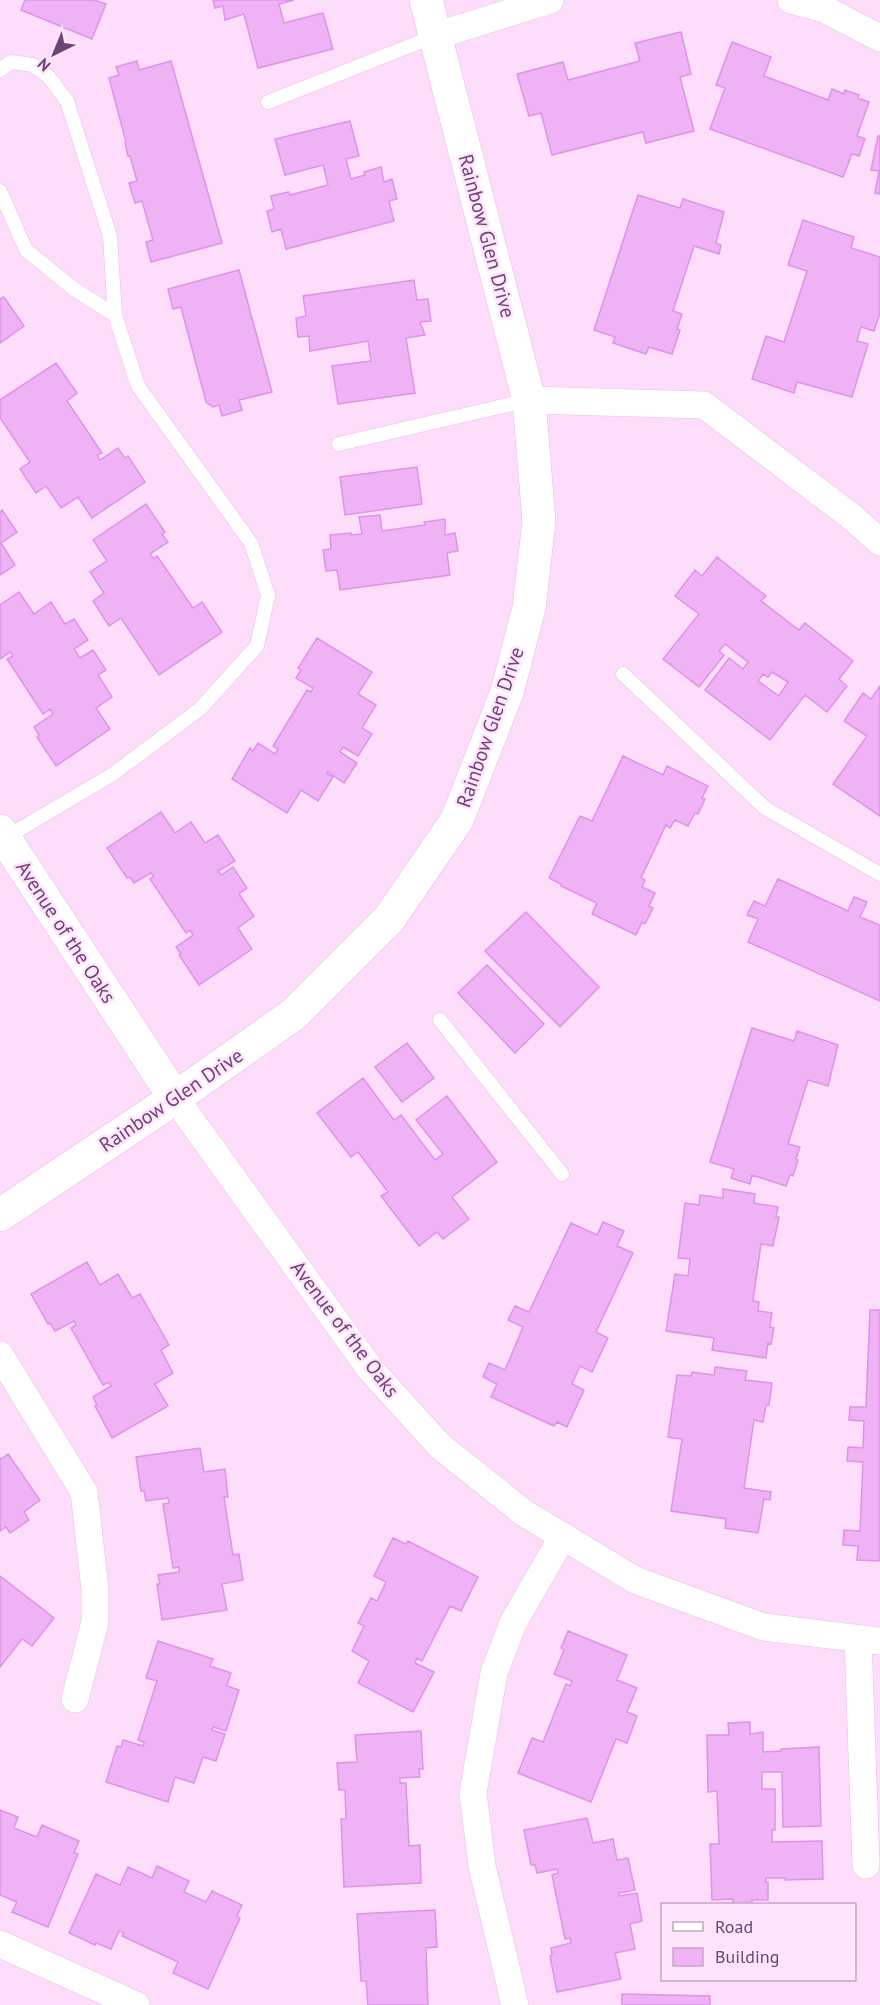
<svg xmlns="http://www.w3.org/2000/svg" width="880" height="2005" font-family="'PT Sans',sans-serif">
<rect width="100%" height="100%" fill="#feddfa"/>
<!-- building -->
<path fill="#eeb2f5" stroke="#df92e9" stroke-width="1.5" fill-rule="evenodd" d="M25,0h69l12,4 -14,35 -71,-29z
M213,0h81l-15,4 5,19 39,-10 10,36 -75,19 -14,-54 -19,6 -2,-14 -8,2z
M681,32l10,42 -11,3 14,54 -48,12 -3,-11 -91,23 -11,-42 -12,3 -12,-42 46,-12 5,18 72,-19 -5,-18z
M732,42l39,15 -7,19 64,24 4,-11 12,5 1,-4 14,5 -1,3 11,4 -12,34 8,3 -6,17 -7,-2 -9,23 -133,-48 15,-41 -9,-3z
M137,61l2,9 32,-9 51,182 -71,19 -5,-20 7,-2 -11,-39 -7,2 -6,-20 8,-2 -7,-25h-2l-3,-13 1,-1 -17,-64 10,-3 -3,-8z
M350,121l9,35 -13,3 5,20 14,-4 -1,-3 17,-5 3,15 8,-3 5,20 -8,2 5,20 -108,28 -5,-20 -9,3 -5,-21 7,-2 -3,-13 18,-4 1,3 38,-10 -5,-20 -38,10 -10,-36z
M878,136h2v58l-5,-1 4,-22 -8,-1z
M638,195l42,13 3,-9 41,13 -8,31 5,2 -2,9 -25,-8 -21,65 9,3 -5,15 3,1 -8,24 -23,-7 -3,7 -33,-11 2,-6 -21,-7z
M803,220l51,17 -3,11 29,9v56l-6,18 -13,-4 -4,14 11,3 -16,53 -55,-15 -3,11 -42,-14 14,-43 18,6 23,-71 -19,-6z
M239,270l33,122 -33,8 3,10 -20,6 -3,-11 -6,2 -7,-5 -25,-95 -8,2 -5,-20z
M414,280l3,20 11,-1 3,22 -11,1 5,13 -19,3 9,55 -77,11 -6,-38 39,-5 -3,-20 -58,10 -1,-15 -11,1 -2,-19 10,-2 -3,-20z
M4,297l20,29 -24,17v-44z
M56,363l21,30 -10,8 35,52 -5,2 3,5 18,-12 7,10 3,-2 17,26 -53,36 -14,-21 -17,11 -15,-22 -10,7 -16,-24 10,-7 -30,-44v-18z
M417,467l5,37 -77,11 -5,-38z
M146,504l19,28 -3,2 6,8 -18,12 4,5 3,-3 36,52 9,-6 20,30 -63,43 -38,-57 -12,8 -16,-25 11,-8 -14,-21 17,-11 -14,-21z
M2,510l15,22 -16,11 14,22 -15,10v-63z
M380,515l2,16 43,-6 -1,-3 21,-3v16l10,-2 3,18 -11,2 3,22 -110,15 -3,-20 -11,1 -3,-21 8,-1 -1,-14 21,-2v2l11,-1 -3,-17z
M717,557l49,39 -5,5 38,29 6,-7 48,38 -14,18 8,7 -20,26 -22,-17 -35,45 -65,-50 24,-32 14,11 5,-7 -23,-18 -6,7 5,4 -25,32 -36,-28 36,-45 -24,-18 20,-26 7,6zM772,672l16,10 -9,14 -21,-15 5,-7 5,3z
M19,592l15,22 17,-12 14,22 9,-5 14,21 -14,9 6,9 13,-8 13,20 -8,5 14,22 -16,11 14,21 -54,37 -19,-29 2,-2 -5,-8 19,-13 -3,-5 -7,5 -36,-55 6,-3 -3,-4 -10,7v-54z
M317,638l55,34 -14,22 18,11 -14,23 10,6 -14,22 -15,-9 -3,5 17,11 -13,20 -16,-11 -1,2 6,3 -15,24 -17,-11 -14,23 -55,-34 18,-31 3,3 5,-8 17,11 3,-5 -5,-3 34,-56 4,2 2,-4 -17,-10 5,-8 -3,-2z
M880,686v130l-47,-32 34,-48 -23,-15 19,-28 8,6z
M623,756l40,19 4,-9 41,20 -6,12 3,1 -7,15 -3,-1 -7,13 -13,-6 -5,8 -4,-3 -25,53 4,2 -3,7 13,6 -6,13 4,2 -8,16 -3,-2 -6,13 -44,-21 5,-11 -36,-17v-2l-12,-6 31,-62 12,5z
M161,812l14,21 16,-11 14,21 13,-8 17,26 -17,10 3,4 12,-8 14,21 -8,6 15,22 -16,12 14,21 -53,36 -20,-30 2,-1 -5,-7 17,-12 -3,-5 -4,3 -36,-54 4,-3 -3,-3 -17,10 -4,-6 -3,1 -20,-30z
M778,879l70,32 6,-14 13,5 -7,15 20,8v76l-132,-59 10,-23 -11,-4 7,-14 11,5z
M526,912l73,75 -39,40 -75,-76z
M487,965l57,59 -29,29 -57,-60z
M752,1028l42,13 3,-10 41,14 -10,41 -20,-6 -20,64 12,3 -4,12 2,1 -5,16 -3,-1 -4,11 -34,-11 -2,9 -19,-6 3,-9 -24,-7z
M407,1043l27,35 -32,24 -27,-35z
M363,1078l31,42 7,-5 34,45 8,-6 -27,-34 31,-24 50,66 -45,35 17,22 -26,20 -6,-7 -18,14 -38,-50 7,-4 -30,-40 -7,5 -34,-44z
M723,1189l32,5 -1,9 24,4 -2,10h3l-6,29 -12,-2 -8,57 6,1 -1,9 14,2 -2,14 4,1 -3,16 -3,-1 -2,15 -54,-8 2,-12 -48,-7 9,-57 13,2 2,-17 -12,-1 7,-55 14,2 1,-10 23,3z
M603,1222l21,9 -7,15 16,7 -37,79 12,6 -16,34 -12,-6 -8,18 12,6 -17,37 -10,-5 -3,4 -63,-29 6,-13 -14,-7 6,-14 16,7 18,-43 -15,-7 7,-14 14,6 42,-89 26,12z
M87,1262l13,23 18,-11 14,24 8,-4 29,51 -8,5 12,23 -18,11 13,22 -56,32 -17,-32 2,-1 -4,-8 18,-11 -2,-4 -6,3 -32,-57 5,-3 -2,-4 -19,10 -5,-8 -2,1 -17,-30z
M870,1310h10v251l-23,-1 1,-14 -15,-1 1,-15 16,1 3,-69 -16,-1 1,-14 15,1 1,-27 -15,-1 1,-13h16z
M715,1367l32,4 -2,9 27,3 -3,22h-3l-3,17 -9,-2 -10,68 27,4 -1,8 -6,-1 -6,34 -33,-5 1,-9 -55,-8 11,-72 -14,-2 9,-62 14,1 1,-4 22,3z
M200,1448l4,24 21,-3 3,28h-4l9,58 6,-1 4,26 -21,4 5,26 -65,10 -5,-36h3l-2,-9 21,-3v-5l-6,1 -10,-64 6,-1 -1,-5 -22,3 -2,-10h-3l-5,-34z
M8,1454l32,46 -16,12 5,8 -19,13 -4,-6 -6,4v-73l1,1z
M393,1538l13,6 2,-3 70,36 -17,34 -11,-5 -28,55 -5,-3 -2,5 19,9 -21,40 -55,-29 11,-22 -17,-10 12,-25 -6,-3 13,-25 6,3 9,-19 -12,-6z
M0,1576l54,42 -22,28 -10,-7 -22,28z
M568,1631l59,24 -10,25 20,8 -10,24 10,4 -10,27 -11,-4 -25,63 -73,-29 14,-35 11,4 23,-58 4,2 2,-5 -18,-7 10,-24 -3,-2z
M158,1641l55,18 -3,7 21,7 -4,13 12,4 -13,41 -13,-4 -1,3 13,4 -9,27 -13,-4 -9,26 -19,-6 -7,25 -62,-20 11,-36 4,1 2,-7 20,6 1,-4 -6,-2 19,-59 -11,-3z
M750,1722v12l13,-2v20l18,-1v-2l38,-2 2,79 -38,1 -1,-55h-20v17h13v41h-3v12l50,-1 1,38 -38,1v-2h-19l-1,4h3v18h-16v4h-19v-5l-21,1 -2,-56h9l-2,-53 -9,1 -1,-57h22l-1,-12z
M421,1731l2,38h-4l1,8 -20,1v5h6l3,63 11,-1 1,38 -77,4 -3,-68h5l-1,-29h-6l-2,-27 20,-1 -2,-27z
M0,1810l18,7 -4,11 23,9 5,-12 37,16 -5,12 4,1 -30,73 -36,-15 5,-10 -17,-7z
M587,1818l6,25 20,-4 4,21 11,-2 7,32 -16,3 1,3 17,-3 5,28 -12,3 5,25 -20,4 6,26 -64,13 -7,-36 2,-1 -1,-7 20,-5 -1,-5 -5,1 -13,-64 6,-2 -1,-4 -20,4 -2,-8h-4l-7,-35z
M157,1866l32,15 -5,11 22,10 6,-11 30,14 -5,11 3,2 -32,71 -35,-16 5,-11 -56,-26 2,-3 -5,-2 -8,18 -15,-6 -1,2 -26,-12 27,-59 24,11 8,-18 24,11z
M435,1910l2,37 -11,1 2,57h-60l-2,-24h-5l-4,-67z
M622,1994l88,2v9h-88z"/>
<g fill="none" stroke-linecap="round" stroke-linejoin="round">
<!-- lane casing -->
<g stroke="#e5bee7" stroke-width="15">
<path id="lane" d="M0,70l11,-8 22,3 16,12 18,24 43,135 5,79 23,71 113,157 17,52 -11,51 -57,63 -87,65 -108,64
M268,102l167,-66
M0,191l26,59 48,39 41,26
M339,444l190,-44
M623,674l142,134 115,66
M440,1020l122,154"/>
</g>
<!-- street casing -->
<g stroke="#e5bee7" stroke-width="28">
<path id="street" d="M791,0l33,9 56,29
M435,36l115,-36
M529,400l175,5 148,112 28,25
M175,1098l196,272 69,76 84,67 111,67 129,47 116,14
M0,1355l84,137 11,97v33l-20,77
M858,1639l8,226
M0,1944l136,61
M515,2005l-33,-139 -9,-73 21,-120 19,-50 50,-87"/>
</g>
<!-- secondary casing -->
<g stroke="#e8b8ea" stroke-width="34">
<path id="secondary" d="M0,831l175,267
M0,1215l175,-117 119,-84 95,-95 68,-99 50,-128 22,-84 10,-87 -10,-121 -103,-400"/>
</g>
<!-- lane -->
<use href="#lane" stroke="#fff" stroke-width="14"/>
<!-- street -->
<use href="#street" stroke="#fff" stroke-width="27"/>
<!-- secondary -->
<use href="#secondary" stroke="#fff" stroke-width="33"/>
</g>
<g text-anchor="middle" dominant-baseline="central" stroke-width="5" stroke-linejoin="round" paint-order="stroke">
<!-- street labels -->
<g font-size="20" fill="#6e4475" stroke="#ffe5fc">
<text transform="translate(487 236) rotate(75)">Rainbow Glen Drive</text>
<text transform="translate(490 727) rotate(-71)">Rainbow Glen Drive</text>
<text transform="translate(66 932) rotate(57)">Avenue of the Oaks</text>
<text transform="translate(171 1100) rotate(-34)">Rainbow Glen Drive</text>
<text transform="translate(345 1329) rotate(53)">Avenue of the Oaks</text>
</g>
</g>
<!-- legend -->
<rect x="661" y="1903" width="195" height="78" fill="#ffe5fc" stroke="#c5a5c6" stroke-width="1.5"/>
<rect x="673" y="1922" width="30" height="9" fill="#ffffff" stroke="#c5a5c6" stroke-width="1.5"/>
<text x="715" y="1933" font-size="18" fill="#6e4475">Road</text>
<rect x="673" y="1948" width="30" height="18" fill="#eeb2f5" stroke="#c5a5c6" stroke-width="1.5"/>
<text x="715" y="1963" font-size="18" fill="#6e4475">Building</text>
<!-- north arrow -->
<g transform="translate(54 54) rotate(223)" stroke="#ffe5fc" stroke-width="4.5" paint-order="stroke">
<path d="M0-4.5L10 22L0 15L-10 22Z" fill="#6e4475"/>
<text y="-9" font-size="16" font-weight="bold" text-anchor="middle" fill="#6e4475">N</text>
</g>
</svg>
